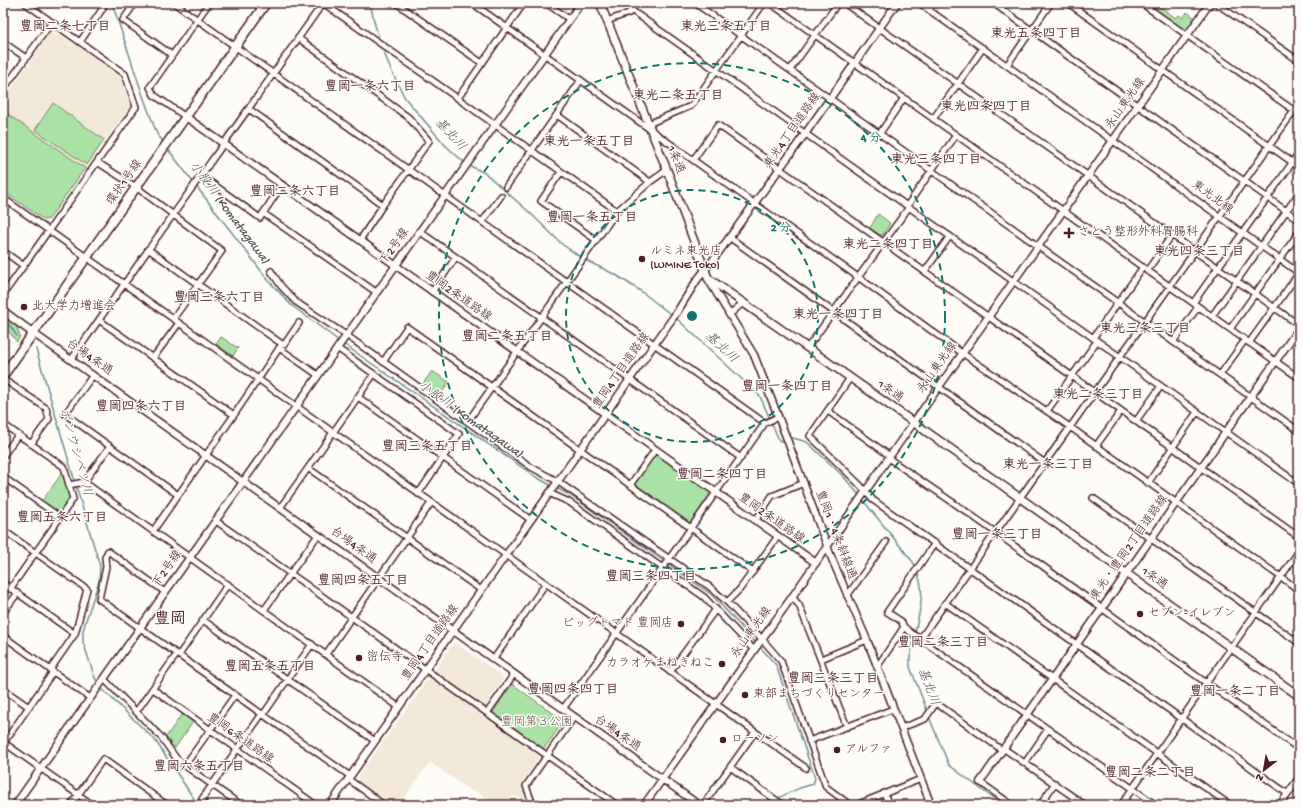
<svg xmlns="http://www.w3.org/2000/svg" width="1302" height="808" font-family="'Gochi Hand','Klee One',sans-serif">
<rect width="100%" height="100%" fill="#fdfcf7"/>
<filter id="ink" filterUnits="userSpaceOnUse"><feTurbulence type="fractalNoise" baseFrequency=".025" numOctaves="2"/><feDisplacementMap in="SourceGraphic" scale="8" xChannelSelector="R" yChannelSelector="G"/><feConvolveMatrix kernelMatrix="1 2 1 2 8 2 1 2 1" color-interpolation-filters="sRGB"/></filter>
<g filter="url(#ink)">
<!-- built -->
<path fill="#f3e9d8" d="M557,3h15l-7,9 -10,-7z
M52,30h2l66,46 3,6 7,24 -81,115h-5l-41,-28v-93z
M456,643l46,33 1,4 -23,34 59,41 1,2 -19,29 5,16v1l-12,-8 -8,10h-11l-21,-15 -2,2 -42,-30 -31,43h-9l-32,-23 -1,-4 71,-99 3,-1 4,-6v-2l17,-26z"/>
<!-- green -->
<path fill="#aae2a6" stroke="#7a8068" d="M1146,3h9l21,15 3,-3 4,3 4,-6 8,6 -10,14z
M53,103l51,37 -17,25 -52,-35z
M3,111l82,57 -36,51 -5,1 -41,-29z
M878,214l12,9 -7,12h-3l-10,-7z
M3,311l17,12 -3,4 3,10 -3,5 -11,-14 -3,-2z
M221,337l17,11 -5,8 -17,-12z
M432,371l17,11 -10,15 -17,-12z
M656,454l55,39 -21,30 -55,-39z
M62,473l8,26 -10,15 -18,-13z
M512,684l52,37 -21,29 -51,-36z
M182,714l11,8 -18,26 -9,-11z"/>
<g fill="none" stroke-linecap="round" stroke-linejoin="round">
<!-- stream -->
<path stroke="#6e8d96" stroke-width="1.5" d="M112,3l31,93 14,38 7,9
M370,3l5,22 5,17
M382,47l8,21 15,30 40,47 21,19
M167,148l102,133 22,24 48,36
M470,166l15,7 43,38 35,34 19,13
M585,260l31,15 26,17 31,24
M676,318l84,78 19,44 2,1 5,-1
M3,322l7,4 7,10
M342,343l194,134 16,9
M36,349l39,133
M789,439l4,-1 14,4 36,34 17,20
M76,486l24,80 -1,15 -14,42 -2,8v11l12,36 3,5
M556,488l14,7 95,67
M862,499l51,63c14,28 8,42 2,71
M668,564l44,31 45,49
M914,637l-4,20v10l18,46
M760,647l16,18 39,113 -2,6c-15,4 -32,11 -44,21
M101,688l54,52 43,65
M929,717l20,48 53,40"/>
<!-- minor casing -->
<g stroke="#4a1f2b" stroke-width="8">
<path id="minor" d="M135,3l-12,17 49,35
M174,3l591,420
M396,3l86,60
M472,3l386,274 104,76 108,74 229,163
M546,3l23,16
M695,3l604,428
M770,3l529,375
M844,3l455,322
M919,3l380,270
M993,3l306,217
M1068,3l231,164
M1141,3l158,111
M1216,3l83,58
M1291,3l8,5
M631,10l668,474
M929,10l5,-7
M607,21l22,-8 7,-10
M298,38l110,79 21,24 -46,64 -23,35
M3,42l23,16
M80,42l23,-34 -1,-5
M1007,65l44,-62
M790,70l48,-67
M3,90l49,-68
M458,98l66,-95
M249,109l134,96
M557,115l93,67
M186,117l-32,-22 -4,-8 59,-84
M933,119l50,-71
M648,124l43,-18 73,-103
M880,133l24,-35
M693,160l25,-35 581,412
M97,162l39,25 86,64 -49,68
M561,172l-20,29 55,39
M202,176l58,42 22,-33
M506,187l75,-107
M3,198l803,570
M907,206l49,-71
M263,213l113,79
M482,222l19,-26
M419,231l322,227
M729,237l316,226
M148,249l134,95
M3,251l21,15
M271,271l10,15 15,16 50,33 185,132 26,14 153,106 17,15 35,37 19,22 45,126 24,18
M925,271l25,-35
M1147,271l25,-36
M432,292l24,-35
M3,295l133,-188 -11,-33 -100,-71
M1193,303l106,-150
M729,315l15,-13
M1212,316l87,-123
M99,320l135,95
M1230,329l69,-97
M1093,338l50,-71
M1173,342l25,-35
M1249,343l50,-70
M808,347l101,-140
M279,348l39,27
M337,348l122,86 -41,60
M153,358l26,-35
M71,360c83,-120 169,-238 252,-357l294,208
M383,362l24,-35 346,245
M93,375l-28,39 113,81
M1220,375l25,-35
M850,378l-40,58 49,48 14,16 415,294
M3,379l43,29 3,11 -18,25
M358,397l173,123
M828,411l62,45
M1047,411l50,-70
M468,421l149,-210 33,-29 17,-12
M1136,421l25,-35
M3,424l61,43 9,32 -63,90
M1096,446l25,-35
M3,456l15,-21
M888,458l76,52 335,239
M308,468l173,122
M3,477l58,41
M84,482l315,225
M1148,483l49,-71
M69,485l15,-3 26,-36
M630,485l25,-35
M549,493l20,9 135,95 50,53
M1093,498l206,145
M280,508l94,-134
M216,521l401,284
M755,521l17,-25 32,-13
M3,530l84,59 -12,45 -25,36
M153,531l81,-116 48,-71 2,1 15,-22
M935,543l-48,69 14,9 3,6 6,5 246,173
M3,583l72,51
M165,592l-57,-41 -3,6 1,10 -7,32 251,177
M847,596l39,-54
M792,597l7,8 48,122
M727,602l13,-13 38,-53
M945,603l285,202
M264,610l54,-75
M3,613l14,-19
M203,620l172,121
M3,636l87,62
M920,639l379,-535
M326,654l105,-151
M179,655l49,-71
M821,659l46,-19
M493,660l53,-77
M877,667l27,-40
M670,672l46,-63
M104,679l57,58 15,21 12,10 53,37
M3,689l26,18
M153,689l163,116
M563,709l202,-286 13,-6
M136,712l41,-58
M487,713l27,-39
M263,715l49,-71
M901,728l24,-9 11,-16 66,47
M809,741l84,-32
M3,742l90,63
M3,744l50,-72
M1003,748l82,57
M1025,763l23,-34
M185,765l50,-70
M730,767l53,38
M348,779l36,26
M980,782l32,23
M884,793l5,12
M71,805l32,-46 64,46
M205,805l-3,-6 60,-85
M533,805l-7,-19 48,-69
M703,805l52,-73
M856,805l65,-26
M1040,805l15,-22
M1121,805l178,-254"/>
</g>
<!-- tertiary casing -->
<g stroke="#4a1f2b" stroke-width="9">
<path id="tertiary" d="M186,117l630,446
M708,279l46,76 31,79 47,125 35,81 64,165
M33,333l666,472
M980,782l319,-454
M15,805l566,-802
M330,805l300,-426 47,-67 20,-32 16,-20 92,-126 92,-131
M644,805l148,-208 98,-141 320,-453
M1280,805l19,-27"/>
</g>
<!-- secondary casing -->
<g stroke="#4a1f2b" stroke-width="10">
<path id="secondary" d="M600,3l67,167 41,108 174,122 417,296
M3,311l30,22"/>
</g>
<!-- primary casing -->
<g stroke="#4a1f2b" stroke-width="11">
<path id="primary" d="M3,376l263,-373"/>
</g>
<!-- minor -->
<use href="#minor" stroke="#fdfcf7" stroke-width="5"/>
<!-- tertiary -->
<use href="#tertiary" stroke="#fdfcf7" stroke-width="6"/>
<!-- secondary -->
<use href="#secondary" stroke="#fdfcf7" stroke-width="7"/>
<!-- primary -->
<use href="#primary" stroke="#fdfcf7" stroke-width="8"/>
</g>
</g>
<!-- distance rings -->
<g fill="none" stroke="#0f766e" stroke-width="2" stroke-dasharray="7 5">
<circle cx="692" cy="316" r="126"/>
<circle cx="692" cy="316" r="253"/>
</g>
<!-- markers -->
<g fill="#4a1f2b" stroke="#fdfcf7" stroke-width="1.5">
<path d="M1067 227h4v4h4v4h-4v4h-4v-4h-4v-4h4z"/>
<circle cx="642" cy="259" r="4"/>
<circle cx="24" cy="307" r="4"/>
<circle cx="1140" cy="614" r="4"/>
<circle cx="681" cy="624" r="4"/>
<circle cx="359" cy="658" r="4"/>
<circle cx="722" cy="664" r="4"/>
<circle cx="745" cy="695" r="4"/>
<circle cx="723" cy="740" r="4"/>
<circle cx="837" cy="750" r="4"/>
</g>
<g text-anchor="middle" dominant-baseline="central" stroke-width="3" stroke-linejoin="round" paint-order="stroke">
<!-- street labels -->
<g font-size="12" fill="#4a1f2b" stroke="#fdfcf7">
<text transform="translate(1126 104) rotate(-55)">永山東光線</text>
<text transform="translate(793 131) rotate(-55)">東光4丁目道路線</text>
<text transform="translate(675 160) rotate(69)">1条通</text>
<text transform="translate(125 183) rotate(-55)">環状1号線</text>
<text transform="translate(1212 198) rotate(36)">東光北線</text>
<text transform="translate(395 247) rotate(-55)">下2号線</text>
<text transform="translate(458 297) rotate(35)">豊岡2条道路線</text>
<text transform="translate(89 358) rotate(35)">台場4条通</text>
<text transform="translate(938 368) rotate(-55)">永山東光線</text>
<text transform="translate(622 371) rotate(-55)">豊岡4丁目道路線</text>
<text transform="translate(890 392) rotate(36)">1条通</text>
<text transform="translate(771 519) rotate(35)">豊岡2条道路線</text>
<text transform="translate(835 535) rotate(69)">豊岡1・4条斜線通</text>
<text transform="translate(353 546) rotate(36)">台場4条通</text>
<text transform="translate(1130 548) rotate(-55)">東光・豊岡2丁目道路線</text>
<text transform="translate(168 569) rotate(-55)">下2号線</text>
<text transform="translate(1154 579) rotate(36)">1条通</text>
<text transform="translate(752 633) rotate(-54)">永山東光線</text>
<text transform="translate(431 643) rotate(-55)">豊岡4丁目道路線</text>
<text transform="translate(617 734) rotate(35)">台場4条通</text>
<text transform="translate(240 739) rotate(35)">豊岡6条道路線</text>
</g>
<!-- poi labels -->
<g font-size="12" fill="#4a1f2b" stroke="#fdfcf7" text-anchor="start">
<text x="1078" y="233">さとう整形外科胃腸科</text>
<text x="650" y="252">ルミネ東光店<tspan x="650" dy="14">(LUMINE Toko)</tspan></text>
<text x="32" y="307">北大学力増進会</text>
<text x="1148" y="614">セブン-イレブン</text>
<text x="673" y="624" text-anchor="end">ビッグトマト 豊岡店</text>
<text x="367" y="658">密伝寺</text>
<text x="714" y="664" text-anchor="end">カラオケまねきねこ</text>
<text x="753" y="695">東部まちづくりセンター</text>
<text x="731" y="740">ローソン</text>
<text x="845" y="750">アルファ</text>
</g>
<!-- park labels -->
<g font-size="12" fill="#62504a" stroke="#fdfcf7">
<text x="537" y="723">豊岡第３公園</text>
</g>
<!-- neighbourhood labels -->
<g font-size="13" font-weight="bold" fill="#4a1f2b" stroke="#fdfcf7">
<text x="65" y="27">豊岡二条七丁目</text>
<text x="726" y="27">東光三条五丁目</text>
<text x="1036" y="34">東光五条四丁目</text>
<text x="370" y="87">豊岡一条六丁目</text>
<text x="678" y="96">東光二条五丁目</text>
<text x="986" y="107">東光四条四丁目</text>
<text x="589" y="142">東光一条五丁目</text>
<text x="936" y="160">東光三条四丁目</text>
<text x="295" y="192">豊岡二条六丁目</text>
<text x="592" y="218">豊岡一条五丁目</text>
<text x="888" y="245">東光二条四丁目</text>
<text x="1199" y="252">東光四条三丁目</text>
<text x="219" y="298">豊岡三条六丁目</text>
<text x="838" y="315">東光一条四丁目</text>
<text x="1145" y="329">東光三条三丁目</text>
<text x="507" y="337">豊岡二条五丁目</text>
<text x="787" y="387">豊岡一条四丁目</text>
<text x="1098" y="395">東光二条三丁目</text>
<text x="141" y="407">豊岡四条六丁目</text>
<text x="427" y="447">豊岡三条五丁目</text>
<text x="1048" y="465">東光一条三丁目</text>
<text x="722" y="475">豊岡二条四丁目</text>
<text x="62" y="518">豊岡五条六丁目</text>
<text x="997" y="535">豊岡一条三丁目</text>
<text x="651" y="577">豊岡三条四丁目</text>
<text x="363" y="581">豊岡四条五丁目</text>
<text x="943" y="643">豊岡二条三丁目</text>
<text x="270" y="667">豊岡五条五丁目</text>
<text x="833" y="679">豊岡三条三丁目</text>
<text x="573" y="690">豊岡四条四丁目</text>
<text x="1235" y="692">豊岡一条二丁目</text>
<text x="199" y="767">豊岡六条五丁目</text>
<text x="1150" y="773">豊岡二条二丁目</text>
</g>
<!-- water labels -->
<g font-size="13" font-style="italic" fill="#5c5660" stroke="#fdfcf7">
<text transform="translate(450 135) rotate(48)">基北川</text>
<text transform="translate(229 213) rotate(53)">小股川 (Komatagawa)</text>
<text transform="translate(721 348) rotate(43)">基北川</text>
<text transform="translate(470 420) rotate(35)">小股川 (Komatagawa)</text>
<text transform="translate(75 452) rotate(74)">ポンウシベツ川</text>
<text transform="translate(928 687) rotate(69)">基北川</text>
</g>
<!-- district labels -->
<g font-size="16" font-weight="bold" fill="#4a1f2b" stroke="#fdfcf7">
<text x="170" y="620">豊岡</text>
</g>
</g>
<circle cx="692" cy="316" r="6" fill="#0f766e" stroke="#fdfcf7" stroke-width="2"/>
<g font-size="12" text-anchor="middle" font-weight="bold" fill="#0f766e" stroke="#fdfcf7" stroke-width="3" stroke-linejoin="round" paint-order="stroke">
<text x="871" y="141">4 分</text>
<text x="781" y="231">2 分</text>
</g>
<!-- margin -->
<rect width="1302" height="808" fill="none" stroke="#fdfcf7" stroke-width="16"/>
<rect x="8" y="8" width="1286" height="792" fill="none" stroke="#4a1f2b" stroke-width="1.5" filter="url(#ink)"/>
<!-- north arrow -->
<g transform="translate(1264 770) rotate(211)" stroke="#fdfcf7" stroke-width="3" paint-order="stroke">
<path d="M0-3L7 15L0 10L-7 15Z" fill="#4a1f2b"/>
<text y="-6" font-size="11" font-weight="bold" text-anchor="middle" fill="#4a1f2b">N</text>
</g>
</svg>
